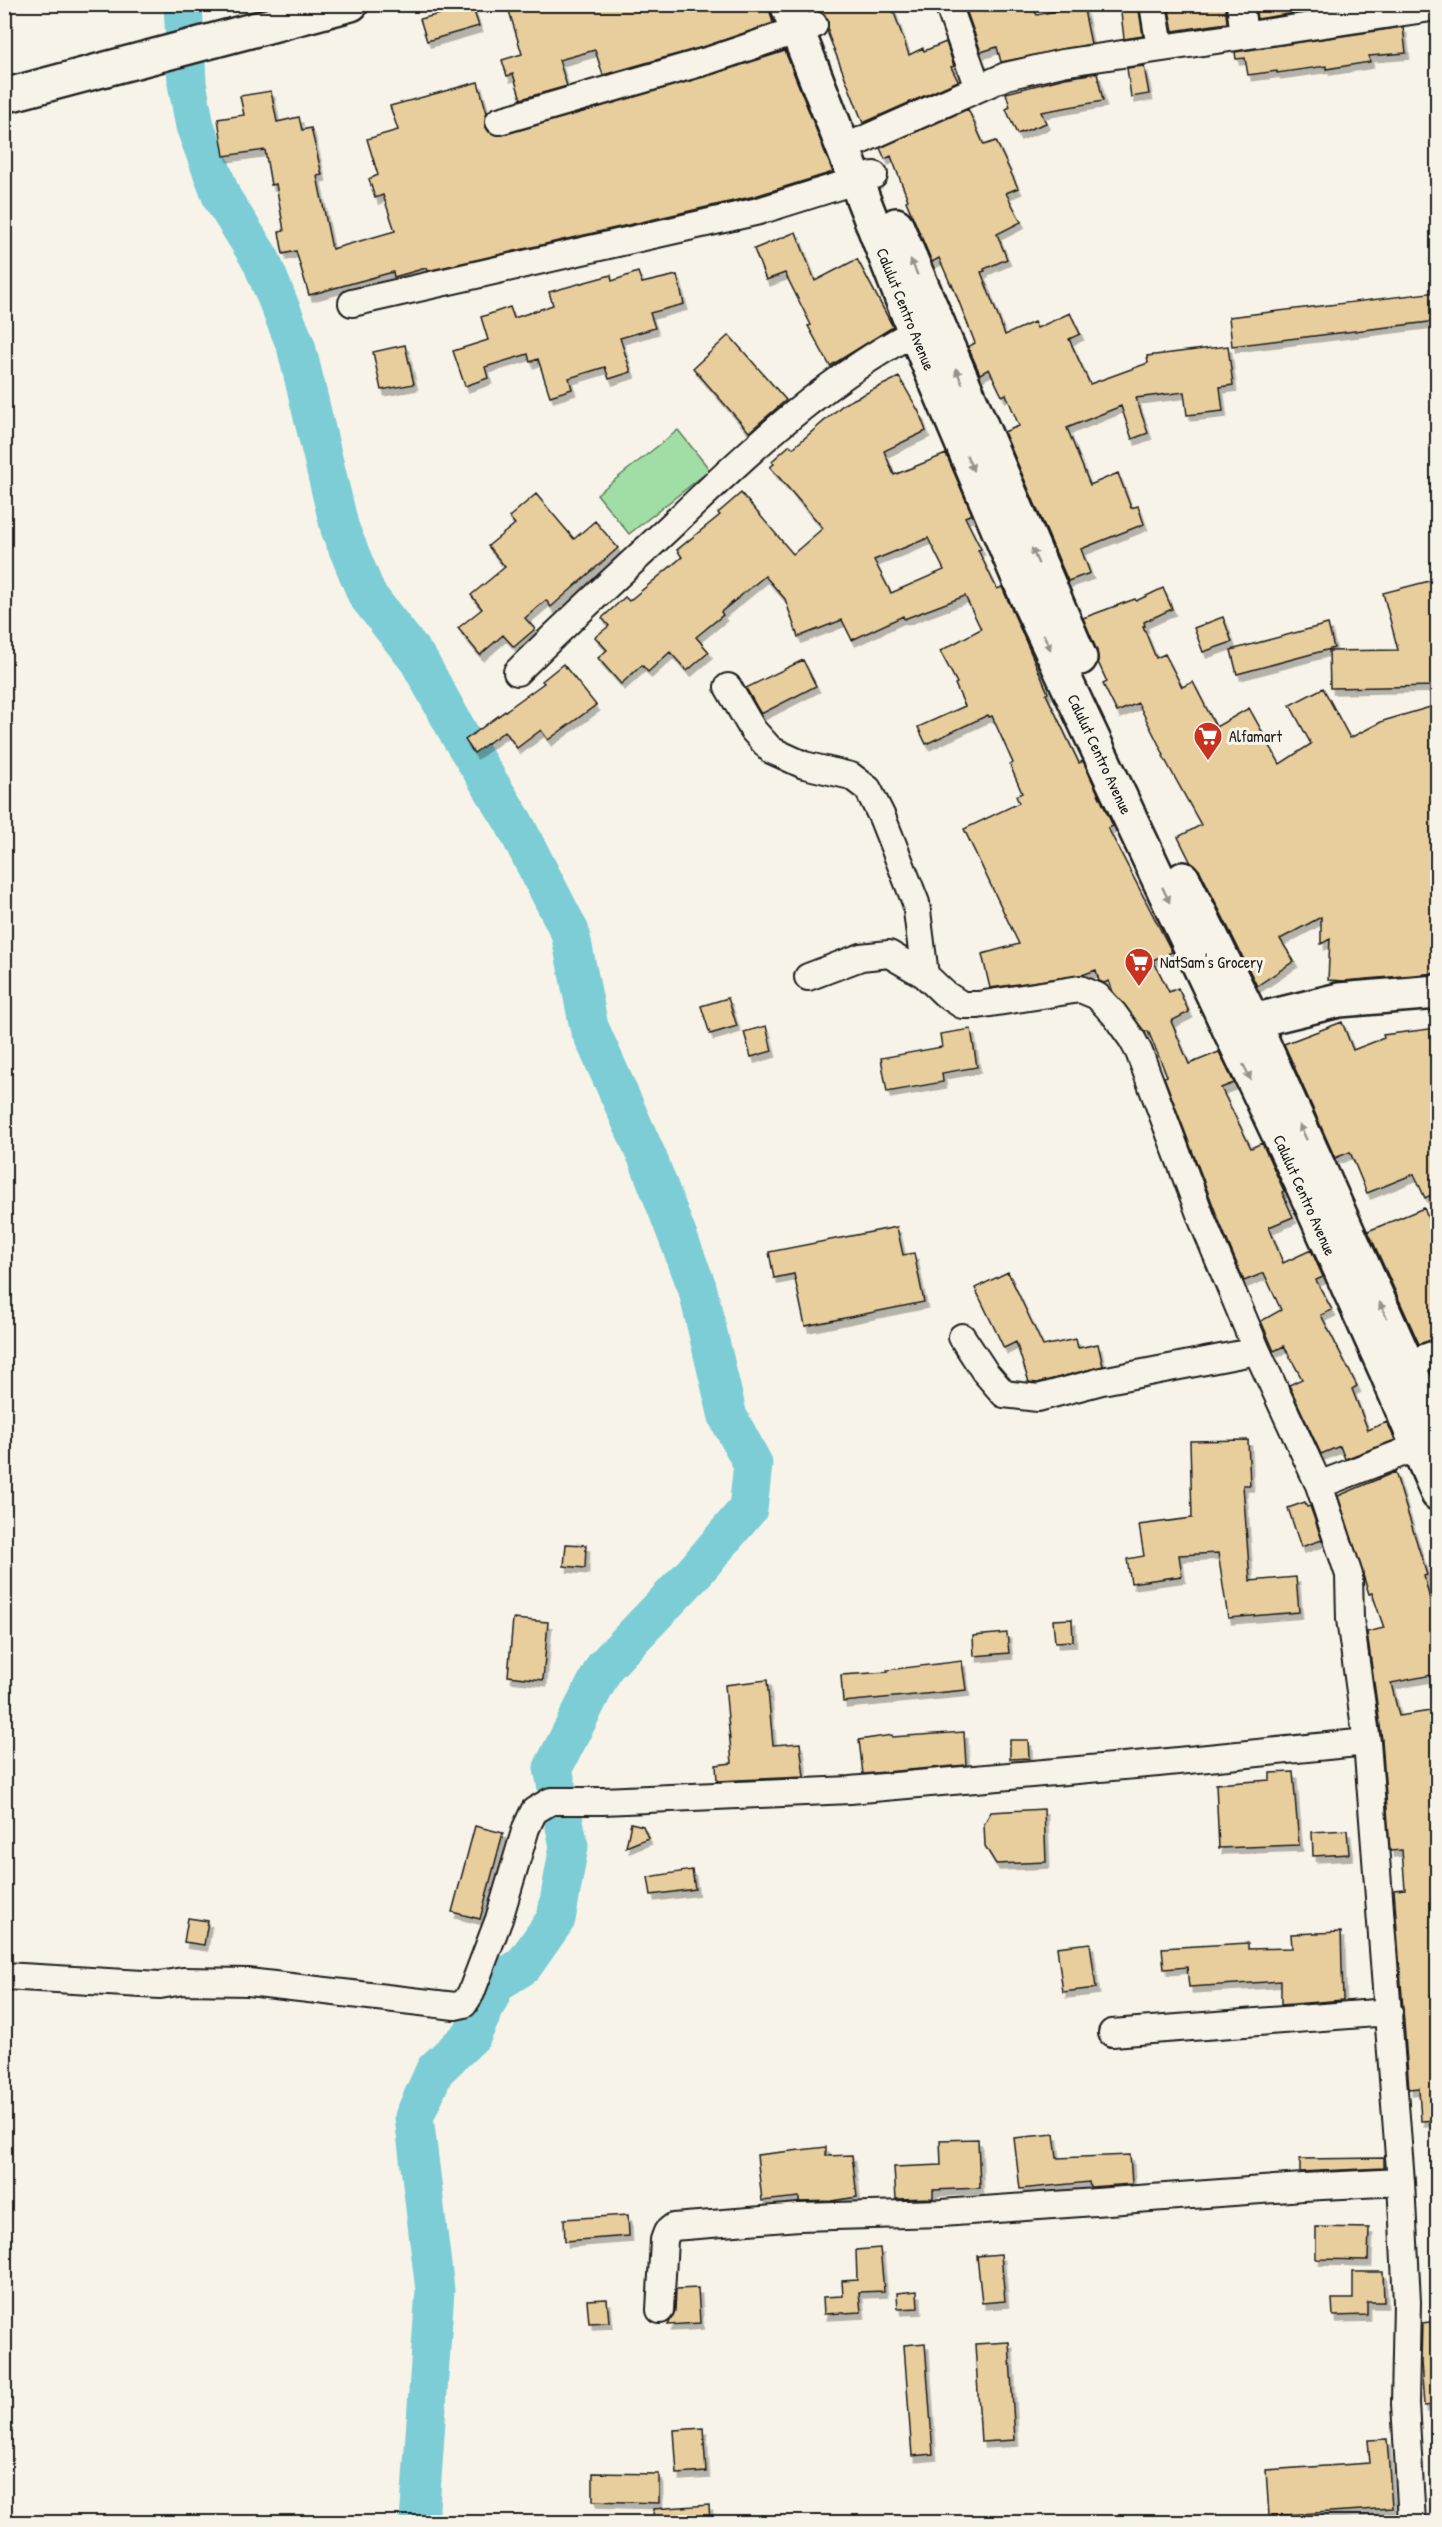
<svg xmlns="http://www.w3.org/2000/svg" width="1442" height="2527" font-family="'Patrick Hand',sans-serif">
<defs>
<filter id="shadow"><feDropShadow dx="3.5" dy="6" stdDeviation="0" flood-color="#0004"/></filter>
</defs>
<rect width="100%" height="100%" fill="#f7f3e8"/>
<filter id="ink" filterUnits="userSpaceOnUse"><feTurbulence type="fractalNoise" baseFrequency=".0167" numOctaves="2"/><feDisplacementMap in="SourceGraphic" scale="12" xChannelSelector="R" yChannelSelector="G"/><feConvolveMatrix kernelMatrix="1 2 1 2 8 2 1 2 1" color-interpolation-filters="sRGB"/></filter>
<g filter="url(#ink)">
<!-- green -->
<path fill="#a1dea5" stroke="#5e7d60" stroke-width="1.5" d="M678,430l32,40 -81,64 -32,-40z"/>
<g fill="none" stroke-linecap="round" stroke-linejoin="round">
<!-- river -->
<path stroke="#7ccdd5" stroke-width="39" d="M183,4l4,79 8,43 27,72 39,62 35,86 44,183 27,66 52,66 43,78 51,82 57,111 19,95 59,132 49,128 31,130 25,47 -5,45 -55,65 -88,92 -52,102 16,78 -13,73 -33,47 -27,17 -24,52 -37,35 -21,47 21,173 -16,232"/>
</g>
<!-- building -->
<path fill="#e8ce9d" stroke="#1c1c1c" stroke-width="1.5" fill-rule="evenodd" filter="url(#shadow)" d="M507,4h261l5,19 -67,23 -103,29 -8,-25 -36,10 8,26 -46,13 -8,-25 -6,2 -5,-16 20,-6z
M817,4h74l18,51 14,-7 1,3 22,-9 8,24 -3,1 7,14 -95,42 -35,-89v-14l-8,-8z
M964,4h66l7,11 46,-10 8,39 -90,18 -4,-15 -16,5z
M1120,4h18l5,32 -19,3z
M1168,4h57l2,19 -54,8z
M1255,4h98l-96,15z
M472,6l7,20 -52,15 -7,-22z
M1403,27l3,26 -37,3 1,6 -44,7v-3l-49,7v-2l-29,4 -3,-17 -9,1 -1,-7z
M785,51l48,121 -78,24 -328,75 -1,-3 -32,9 -1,-5 -84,23 -13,-44 -13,3 -4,-22 5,-1 -8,-47 -5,1 -6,-35 -41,6 -6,-37 26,-4 -4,-19 31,-5 6,31 22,-5 3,13 9,-2 11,47 -5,1 15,73 63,-18 -12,-36 -8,3 -6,-19 9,-4 -11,-36 31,-9 -8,-24 88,-24 9,31 -2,13 4,6 14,3 211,-61z
M1144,66l5,28 -18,3 -4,-29z
M1097,73l6,28 -62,11 5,11 -29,11 -11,-25 4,-2 -4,-14 59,-15z
M968,109l16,36 12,-4 22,47 -12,5 15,29 -24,12 10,25 -23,10 1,2 -4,1 24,63 29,-13 3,6 33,-15 10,21 -11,5 21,45 58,-21 -1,-7 81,-10 5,39 -13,2 3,24 -36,4 -3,-23 -48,6 12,35 -16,6 -11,-33 -54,22 23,57 28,-12 13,35 7,-2 6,18 -63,25 9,24 -22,8 -64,-149 15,-6 -13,-32 -4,2 -13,-27 -9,5 -12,-27 7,-4 -23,-59 -1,1 -12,-27 -7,4 -26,-61 2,-1 -17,-44 -6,3 -5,-11z
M796,232l19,49 42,-22 36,68 -63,39 -22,-40 3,-1 -26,-52 -19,7 -12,-31z
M638,272l4,11 35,-8 7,29 -34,9 5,15 -35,10 11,34 -22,7 -4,-12 -36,11 3,11 -22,7 -12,-37 -8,3 -2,-8 -43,13 3,11 -23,8 -12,-35 35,-11 -7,-23 29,-10 4,11 39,-13 -4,-13 62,-17 1,6z
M1437,292v29l-205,25 -3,-29z
M729,335l57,65 -37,32 -56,-64z
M405,345l9,39 -33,6 -8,-38z
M899,377l20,35 7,19 -42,20 10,24 52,-21 26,60 -7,3 16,32 -3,1 19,39 5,-2 35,80 11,26 -2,1 33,69 4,-2 30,65 -5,2 64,124 -19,8 16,32 9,-4 11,24 -18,9 18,43 30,-12 15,31 -13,5 30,60 11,-5 22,48 -2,1 11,25 -24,10 14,36 28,-13 12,27 -7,3 16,30 -11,5 36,71 -5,3 16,41 19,-8 8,18 -50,19 -5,-13 -19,8 -32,-69 13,-6 -18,-33 -10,5 -13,-30 20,-11 -17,-37 -20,8 -27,-65 -53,-139 3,-1 -19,-45 -3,1 -32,-40 -4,-11 -5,2 -5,-2 -3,-11 -14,5 -92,13 -8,-34 37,-10 -55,-115 55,-26 -3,-7 6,-3 -12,-28 3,-2 -21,-47 -3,1 -1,-2 -62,29 -8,-17 47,-21 -10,-22 2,-1 -17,-32 41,-22 -16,-33 -61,23 -1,-3 -51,24 -10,-20 -44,17 -13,-38 -20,-23 -44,36 2,3 -27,22 13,15 -22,19 -17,-19 -22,20 -6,-7 -21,19 -23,-26 9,-8 -12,-13 14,-11 -7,-8 23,-21 4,4 53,-44 -5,-7 43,-35 -2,-2 23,-20 52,61 30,-26 -53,-61 4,-3 -2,-3 18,-16 3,3 51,-44zM928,538l16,32 -53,23 -17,-33z
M536,494l38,45 21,-18 23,27 -67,59 -5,-7 -21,18 10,11 -21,18 -11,-12 -23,20 -22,-27 24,-19 -11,-14 34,-28 -17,-21 27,-22 -6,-7z
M1437,579v107l-107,2 -1,-37 69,-1 -15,-57z
M1163,588l9,21 -28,13 1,4h-2l13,32 9,-4 17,33 11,-5 23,45 33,-19 31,56 31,-20 -21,-39 33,-17 27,50 33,-17 54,-16v268l-93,8 -16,-1 2,-41 -9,5v-27l-41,22 14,22 -37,25 -57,-115 -9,-8 -13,-26 23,-12 -38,-69 1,-1 -26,-52 -21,9 -14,-28 4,-2 -9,-20 -1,-11 -14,-33 52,-19 1,2z
M1223,617l9,25 -29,10 -9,-24z
M1328,624l6,24 -97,26 -6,-24z
M803,660l13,26 -55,28 -15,-26z
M563,664l33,41 -48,35 -7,-10 -24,18 -12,-17 -31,22 -9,-13 79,-57 -2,-2z
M728,998l9,28 -27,8 -9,-28z
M1342,1022l11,28 31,-12 -1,-3 54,-7v164l-12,6 -11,-24 -47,19 -17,-41 -15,6 -51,-114z
M766,1026l6,25 -21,6 -7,-25z
M971,1029l6,38 -35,6 1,9 -56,10 -6,-34 61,-11 -2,-13z
M1424,1208l13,34v96l-18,6 -51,-113z
M897,1227l6,28 11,-2 10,49 -119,24 -11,-52 -20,4 -5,-26z
M1008,1272l35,74 33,-7 2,9 20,-4 5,22 -66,17 -8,-1 -13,-40 -12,6 -29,-60z
M1248,1440l2,45h-7l7,96 46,-4 3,35 -71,6 -10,-65 -39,2 3,21 -51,7 -4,-24 17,-3 -5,-31 53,-7 -2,-77z
M1395,1472l32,103 -3,1 10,39 3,-1v60l-46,9 8,33 38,-6v285h-6l4,34h2v91l-16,1 -2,-33 -10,1 -15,-199 11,-1 -3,-39 -12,1 -8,-111 -15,-108 17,-4 -12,-35 -3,1 -31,-98z
M1305,1502l2,5 3,-1 12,34 -21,7 -13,-39z
M566,1544l20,1 -1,23 -21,-2z
M513,1619l35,3 -5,58 -35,-4z
M1072,1619l1,22 -18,1 -2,-22z
M1007,1633l2,20 -35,3 -1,-20z
M962,1661l4,29 -123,12 -2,-27 47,-3 -1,-2z
M767,1680l6,65 27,-2 4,34 -87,4 -1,-16 16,-2 -7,-78z
M964,1732l2,33 -103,9 -4,-34 33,-5v2z
M1010,1740h18l1,18 -19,1z
M1293,1772l6,73 -80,3 -3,-64 54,-4v-7z
M1044,1809l2,53 -50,2 -11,-18 -1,-22 7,-12z
M631,1823l12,3 5,12 -22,9z
M475,1826l28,7 -23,86 -28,-7z
M1347,1830l2,24 -36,2 -1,-24z
M692,1870l3,19 -44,6 -3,-18z
M188,1918l20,3 -4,24 -20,-3z
M1341,1932l2,68 -62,5v-24l-92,6 -2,-20 -23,2 -2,-21 86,-5v6l44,-1 -1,-14z
M1090,1943l6,45 -33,4 -6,-45z
M1054,2134l3,24 73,-3 2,29 -42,3 -1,-5 -69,7 -6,-51z
M978,2139l2,49 -47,2v8l-37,1 -2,-32 47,-2 -1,-25z
M826,2147v9l26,-1 5,42 -26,4 -32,1v-5l-37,4 -5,-46z
M1384,2158v10l-84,4v-13z
M628,2215l1,21 -64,5 -1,-22z
M1316,2227l53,1 -1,32 -52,-1z
M880,2248l4,43 -25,1 2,20 -37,2 -1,-17 20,-1 -1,-15 15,-1 -1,-30z
M1001,2254l4,47 -23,2 -5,-47z
M1353,2272h30l1,30h-17v13l-34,1 -1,-17h21z
M698,2288l2,35 -32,2 7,-14 1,-22z
M917,2291l1,17 -20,1 -1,-16z
M607,2299l2,23 -20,1 -2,-23z
M1437,2321v84l-13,1 -3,-44 1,-39z
M1009,2342l6,98 -34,2 -6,-98z
M925,2343l8,111 -21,2 -8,-111z
M703,2428l3,44 -29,2 -3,-44z
M1387,2439l5,69 -123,8 -3,-46 104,-7 -2,-23z
M593,2473l66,1v29l-66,-2z
M709,2505l1,18h-56l-1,-14z"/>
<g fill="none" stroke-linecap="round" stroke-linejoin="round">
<!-- street casing -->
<g stroke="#1c1c1c" stroke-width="30">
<path id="street" d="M948,4l30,84
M1153,4l7,44
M1240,4l4,31
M499,121l211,-61 104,-35
M860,141l146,-65 56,-13 376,-56
M352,303l407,-92 115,-36
M517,672c50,-50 103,-98 155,-147 79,-76 159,-152 258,-201
M728,687l25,43 18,20 33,15 47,11 17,13 14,28 34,86 9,72
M808,977l53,-20 28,-3 36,21 20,19 17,11h16l102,-16 17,7 17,18 18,25 7,13 64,170 54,129 62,134 30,90 1,44 17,123 34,440 6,120 -2,102 7,118
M962,1337l23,35 19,22 34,4 64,-17 155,-30
M1390,1370l48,-17
M1319,1485l114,-44
M4,1976l156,9 23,-4 65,1 207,24 9,-2 7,-11 28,-74 27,-91 8,-17 17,-10h52l247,-11 308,-27 209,-21
M1112,2033l277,-21
M660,2310l4,-70 3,-8 6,-5 126,-10 143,-4 361,-26 98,-5"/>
</g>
<!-- secondary casing -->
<g stroke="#1c1c1c" stroke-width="38">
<path id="secondary" d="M787,4l128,328 116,275 270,575 85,189 52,123
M4,96l347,-92
M896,225l184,433
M1183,879l70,142 185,412
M1234,1029l19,-8 86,-21 99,-8"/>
</g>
<!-- street -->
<use href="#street" stroke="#f7f3e8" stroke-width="26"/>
<!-- secondary -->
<use href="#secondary" stroke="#f7f3e8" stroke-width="33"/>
</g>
<!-- one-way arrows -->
<defs><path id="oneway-solid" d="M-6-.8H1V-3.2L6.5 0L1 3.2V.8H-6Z" transform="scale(1.5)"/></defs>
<g fill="#94928c">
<use href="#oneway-solid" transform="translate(914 267) rotate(-114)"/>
<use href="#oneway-solid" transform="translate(959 376) rotate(-112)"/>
<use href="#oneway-solid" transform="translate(970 463) rotate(67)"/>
<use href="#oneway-solid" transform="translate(1035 556) rotate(-113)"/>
<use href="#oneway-solid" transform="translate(1047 642) rotate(65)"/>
<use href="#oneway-solid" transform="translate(1166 895) rotate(65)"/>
<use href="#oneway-solid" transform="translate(1247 1072) rotate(64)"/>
<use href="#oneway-solid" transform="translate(1303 1132) rotate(-115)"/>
<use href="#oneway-solid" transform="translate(1383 1310) rotate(-114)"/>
</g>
</g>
<!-- icons -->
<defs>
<g id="supermarket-pin" transform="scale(1.5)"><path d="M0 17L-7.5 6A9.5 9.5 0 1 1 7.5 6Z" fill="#c8321e" stroke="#f7f3e8"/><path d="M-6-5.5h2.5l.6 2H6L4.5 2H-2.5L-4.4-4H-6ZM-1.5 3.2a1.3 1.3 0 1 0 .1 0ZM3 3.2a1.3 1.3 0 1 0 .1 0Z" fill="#fff"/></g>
</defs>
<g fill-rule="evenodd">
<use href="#supermarket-pin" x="1208" y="736"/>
<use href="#supermarket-pin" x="1139" y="962"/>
</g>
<g text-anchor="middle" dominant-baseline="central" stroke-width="6" stroke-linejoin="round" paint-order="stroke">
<!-- street labels -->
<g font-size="16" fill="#1c1c1c" stroke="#f7f3e8">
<text transform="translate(906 309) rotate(68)">Calulut Centro Avenue</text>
<text transform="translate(1100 754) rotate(65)">Calulut Centro Avenue</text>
<text transform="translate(1305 1195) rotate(66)">Calulut Centro Avenue</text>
</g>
<!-- poi labels -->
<g font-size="16" fill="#1c1c1c" stroke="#f7f3e8" text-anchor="start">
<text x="1229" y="736">Alfamart</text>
<text x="1160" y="962">NatSam's Grocery</text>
</g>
</g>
<!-- margin -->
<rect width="1442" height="2527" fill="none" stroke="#f7f3e8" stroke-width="24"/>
<rect x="12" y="12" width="1418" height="2503" fill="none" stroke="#1c1c1c" stroke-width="2" filter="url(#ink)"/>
</svg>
